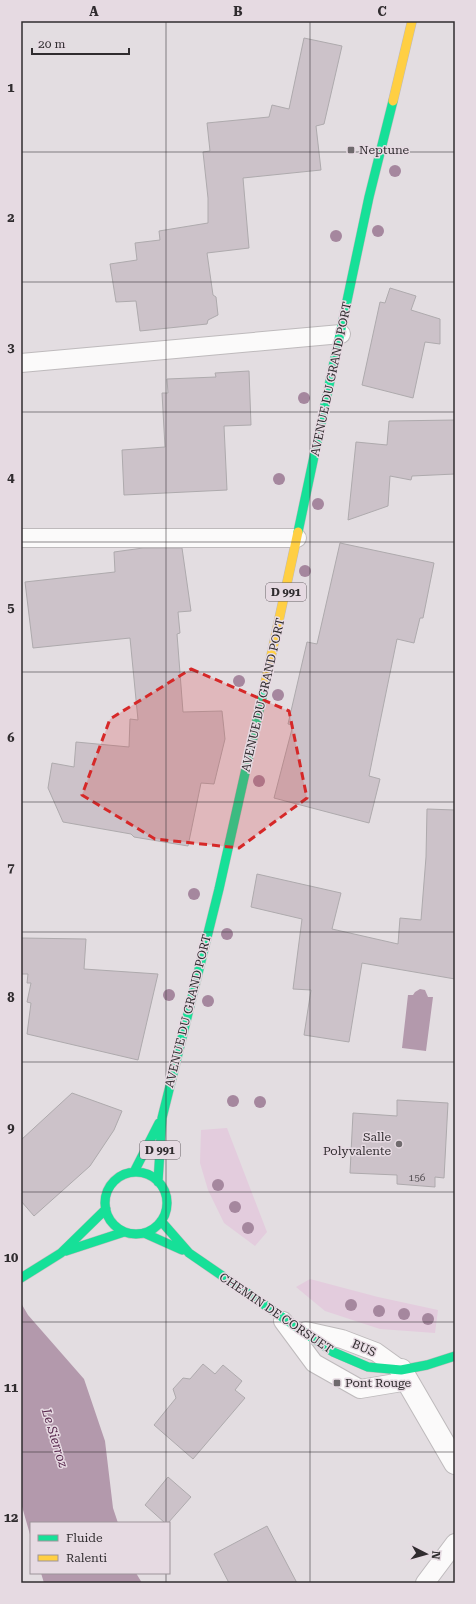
<svg xmlns="http://www.w3.org/2000/svg" width="476" height="1604" font-family="'Roboto Serif',serif">
<rect width="100%" height="100%" fill="#e3dde1"/>
<!-- green -->
<path fill="#e3ccdd" d="M227,1128l40,104 -12,14 -31,-23 -16,-33 -8,-27 1,-33z
M310,1279l68,18 60,13 -3,23 -55,-4 -55,-18 -29,-24z"/>
<!-- water -->
<path fill="#b399ac" d="M420,989l5,1 3,7h5l-7,54 -24,-3 6,-53h5l2,-3z
M21,1303l7,12 56,64 21,62 8,67 5,15h-87v15l-10,-35z
M41,1573h95l6,10h-98z"/>
<!-- building -->
<path fill="#ccc2c9" stroke="#aeaaad" d="M304,38l38,8 -18,78 -8,2 5,44 -78,8 6,70 -42,5 6,42 3,2 2,18 -10,5 -1,4 -67,7 -4,-30 -20,1 -6,-38 27,-4 -2,-17 25,-3 -1,-9 49,-8v-25l-5,-46 7,-1 -3,-28 62,-6 3,-12 17,4z
M390,288l26,8 -5,14 29,9v25l-15,-2 -12,56 -51,-13 18,-83 5,1z
M249,371l2,54 -27,1 3,64 -103,5 -2,-45 43,-3 -3,-54h6l-1,-14 49,-2 -1,-4z
M455,420v54l-43,2 -1,4 -21,-4 -2,30 -40,14 8,-78 31,3 2,-24z
M340,543l94,20 -11,55h-3l-6,25 -17,-4 -28,137 11,3 -11,44 -95,-25 19,-73 -5,-1 19,-82 10,2z
M143,548h39l9,63 -13,1 2,21 -3,1 6,78 39,-1 3,28 -11,45 -13,-1 -13,63 -54,-9 -3,-3 -68,-12 -15,-34 4,-25 22,4 2,-25 53,5 1,-28 8,1 -8,-82 -97,10 -8,-66 90,-10 -1,-20z
M427,809l28,1v169l-93,-16 -13,79 -45,-7 7,-45 -18,-1 9,-70 -51,-12 6,-33 84,19 -9,36 66,15 2,-26 21,2 5,-63z
M21,938l65,1 -2,30 74,5 -20,86 -111,-26 4,-31 -4,-1 4,-19h-4l1,-9h-7z
M72,1093l50,18 -8,19 -24,36 -56,50 -13,-15v-61z
M397,1100l51,3 -4,75 -9,-1v10l-38,-3v-9l-47,-2 3,-60 44,3z
M203,1364l12,10 8,-9 19,16 -7,9 10,8 -52,61 -39,-34 22,-27 -3,-9 10,-11 7,1z
M168,1477l23,20 -23,26h-3l-20,-18z
M267,1526l30,57h-68l-15,-29z"/>
<g fill="none" stroke-linecap="round" stroke-linejoin="round">
<!-- lane casing -->
<g stroke="#bebabc" stroke-width="20">
<path id="lane" d="M21,363l320,-29
M21,538h276
M283,1321l31,42 46,26 48,-8
M306,1331l36,8 34,13 25,18
M425,1583l30,-40"/>
</g>
<!-- street casing -->
<g stroke="#bebabc" stroke-width="24">
<path id="street" d="M401,1370l54,93"/>
</g>
<!-- fast casing -->
<g stroke="#bebabc" stroke-width="10">
<path id="fast" d="M298,532l71,-335 24,-96
M134,1172l25,-49
M105 1203a31 31 0 1 1 62 0a31 31 0 1 1-62 0Z
M158,1182l4,-64 57,-229 46,-205
M161,1221l28,32 144,99 35,15 33,3 26,-5 28,-9
M144,1233l38,17
M66,1251l58,-19
M21,1278l40,-25 45,-44"/>
</g>
<!-- slow casing -->
<g stroke="#bebabc" stroke-width="10">
<path id="slow" d="M393,101l19,-80
M265,684l33,-152"/>
</g>
<!-- lane -->
<use href="#lane" stroke="#fbfafa" stroke-width="18"/>
<!-- street -->
<use href="#street" stroke="#fbfafa" stroke-width="22"/>
<!-- fast -->
<use href="#fast" stroke="#16e098" stroke-width="9"/>
<!-- slow -->
<use href="#slow" stroke="#ffcf43" stroke-width="9"/>
</g>
<!-- trees -->
<g fill="#a5879e">
<circle cx="395" cy="171" r="6"/>
<circle cx="378" cy="231" r="6"/>
<circle cx="336" cy="236" r="6"/>
<circle cx="304" cy="398" r="6"/>
<circle cx="279" cy="479" r="6"/>
<circle cx="318" cy="504" r="6"/>
<circle cx="305" cy="571" r="6"/>
<circle cx="239" cy="681" r="6"/>
<circle cx="278" cy="695" r="6"/>
<circle cx="259" cy="781" r="6"/>
<circle cx="194" cy="894" r="6"/>
<circle cx="227" cy="934" r="6"/>
<circle cx="169" cy="995" r="6"/>
<circle cx="208" cy="1001" r="6"/>
<circle cx="233" cy="1101" r="6"/>
<circle cx="260" cy="1102" r="6"/>
<circle cx="218" cy="1185" r="6"/>
<circle cx="235" cy="1207" r="6"/>
<circle cx="248" cy="1228" r="6"/>
<circle cx="351" cy="1305" r="6"/>
<circle cx="379" cy="1311" r="6"/>
<circle cx="404" cy="1314" r="6"/>
<circle cx="428" cy="1319" r="6"/>
</g>
<!-- marked area -->
<path fill="#d62828" fill-opacity="0.2" stroke="#d62828" stroke-width="3" stroke-dasharray="8 5" stroke-linejoin="round" d="M191,669l98,42 18,87 -68,50 -84,-9 -73,-44 28,-76z"/>
<!-- grid -->
<path fill="none" stroke="#302c2f" stroke-width="1" stroke-opacity="0.55" d="M166,21v1502M310,21v1562M21,152h434M21,282h434M21,412h434M21,542h434M21,672h434M21,802h434M21,932h434M21,1062h434M21,1192h434M21,1322h434M21,1452h434M166,1573v10"/>
<!-- markers -->
<g fill="#6f6a6d" stroke="#e6dae2" stroke-width="1.5">
<rect x="347" y="146" width="8" height="8" rx="2"/>
<circle cx="399" cy="1144" r="4"/>
<rect x="333" y="1379" width="8" height="8" rx="2"/>
</g>
<g text-anchor="middle" dominant-baseline="central" stroke-width="3" stroke-linejoin="round" paint-order="stroke">
<!-- number labels -->
<g font-size="10" fill="#575256">
<text x="417" y="1177">156</text>
</g>
<!-- shield labels -->
<g fill="#e6dae2" stroke="#676065" stroke-width="1">
<rect x="266" y="583" width="40" height="18" rx="3"/>
<rect x="140" y="1141" width="40" height="18" rx="3"/>
</g>
<g font-size="11" font-weight="bold" fill="#302c2f">
<text x="286" y="592">D 991</text>
<text x="160" y="1150">D 991</text>
</g>
<!-- poi labels -->
<g font-size="12" fill="#302c2f" stroke="#e6dae2" text-anchor="start">
<text x="359" y="150">Neptune</text>
<text x="391" y="1137" text-anchor="end">Salle<tspan x="391" dy="14">Polyvalente</tspan></text>
<text x="345" y="1383">Pont Rouge</text>
</g>
<!-- street labels -->
<g font-size="12" fill="#302c2f" stroke="#e6dae2">
<text transform="translate(331 379) rotate(-78)">AVENUE DU GRAND PORT</text>
<text transform="translate(263 695) rotate(-77)">AVENUE DU GRAND PORT</text>
<text transform="translate(188 1011) rotate(-76)">AVENUE DU GRAND PORT</text>
<text transform="translate(276 1313) rotate(34)">CHEMIN DE CORSUET</text>
<text transform="translate(364 1348) rotate(23)">BUS</text>
</g>
<!-- water labels -->
<g font-size="13" font-style="italic" fill="#592a4f" stroke="#e6dae2">
<text transform="translate(55 1438) rotate(73)">Le Sierroz</text>
</g>
</g>
<!-- border -->
<rect width="476" height="1604" fill="none" stroke="#e6dae2" stroke-width="44"/>
<!-- legend -->
<rect x="30" y="1522" width="140" height="52" fill="#e6dae2" stroke="#9d949a"/>
<rect x="38" y="1535" width="20" height="6" fill="#16e098" stroke="#9d949a"/>
<text x="66" y="1542" font-size="12" fill="#302c2f">Fluide</text>
<rect x="38" y="1555" width="20" height="6" fill="#ffcf43" stroke="#9d949a"/>
<text x="66" y="1562" font-size="12" fill="#302c2f">Ralenti</text>
<!-- north arrow -->
<g transform="translate(426 1554) rotate(96)" stroke="#e6dae2" stroke-width="3" paint-order="stroke">
<path d="M0-3L7 15L0 10L-7 15Z" fill="#302c2f"/>
<text y="-6" font-size="11" font-weight="bold" text-anchor="middle" fill="#302c2f">N</text>
</g>
<!-- scale -->
<path d="M32 48v6h97v-6" fill="none" stroke="#302c2f" stroke-width="2"/>
<text x="38" y="48" font-size="12" fill="#302c2f" stroke="#e6dae2" stroke-width="3" paint-order="stroke">20 m</text>
<rect x="22" y="22" width="432" height="1560" fill="none" stroke="#302c2f" stroke-width="1.5"/>
<g font-size="13" text-anchor="middle" font-weight="bold" fill="#302c2f">
<text x="94" y="16">A</text>
<text x="238" y="16">B</text>
<text x="382" y="16">C</text>
<text x="11" y="92">1</text>
<text x="11" y="222">2</text>
<text x="11" y="352">3</text>
<text x="11" y="482">4</text>
<text x="11" y="612">5</text>
<text x="11" y="742">6</text>
<text x="11" y="872">7</text>
<text x="11" y="1002">8</text>
<text x="11" y="1132">9</text>
<text x="11" y="1262">10</text>
<text x="11" y="1392">11</text>
<text x="11" y="1522">12</text>
</g>
</svg>
